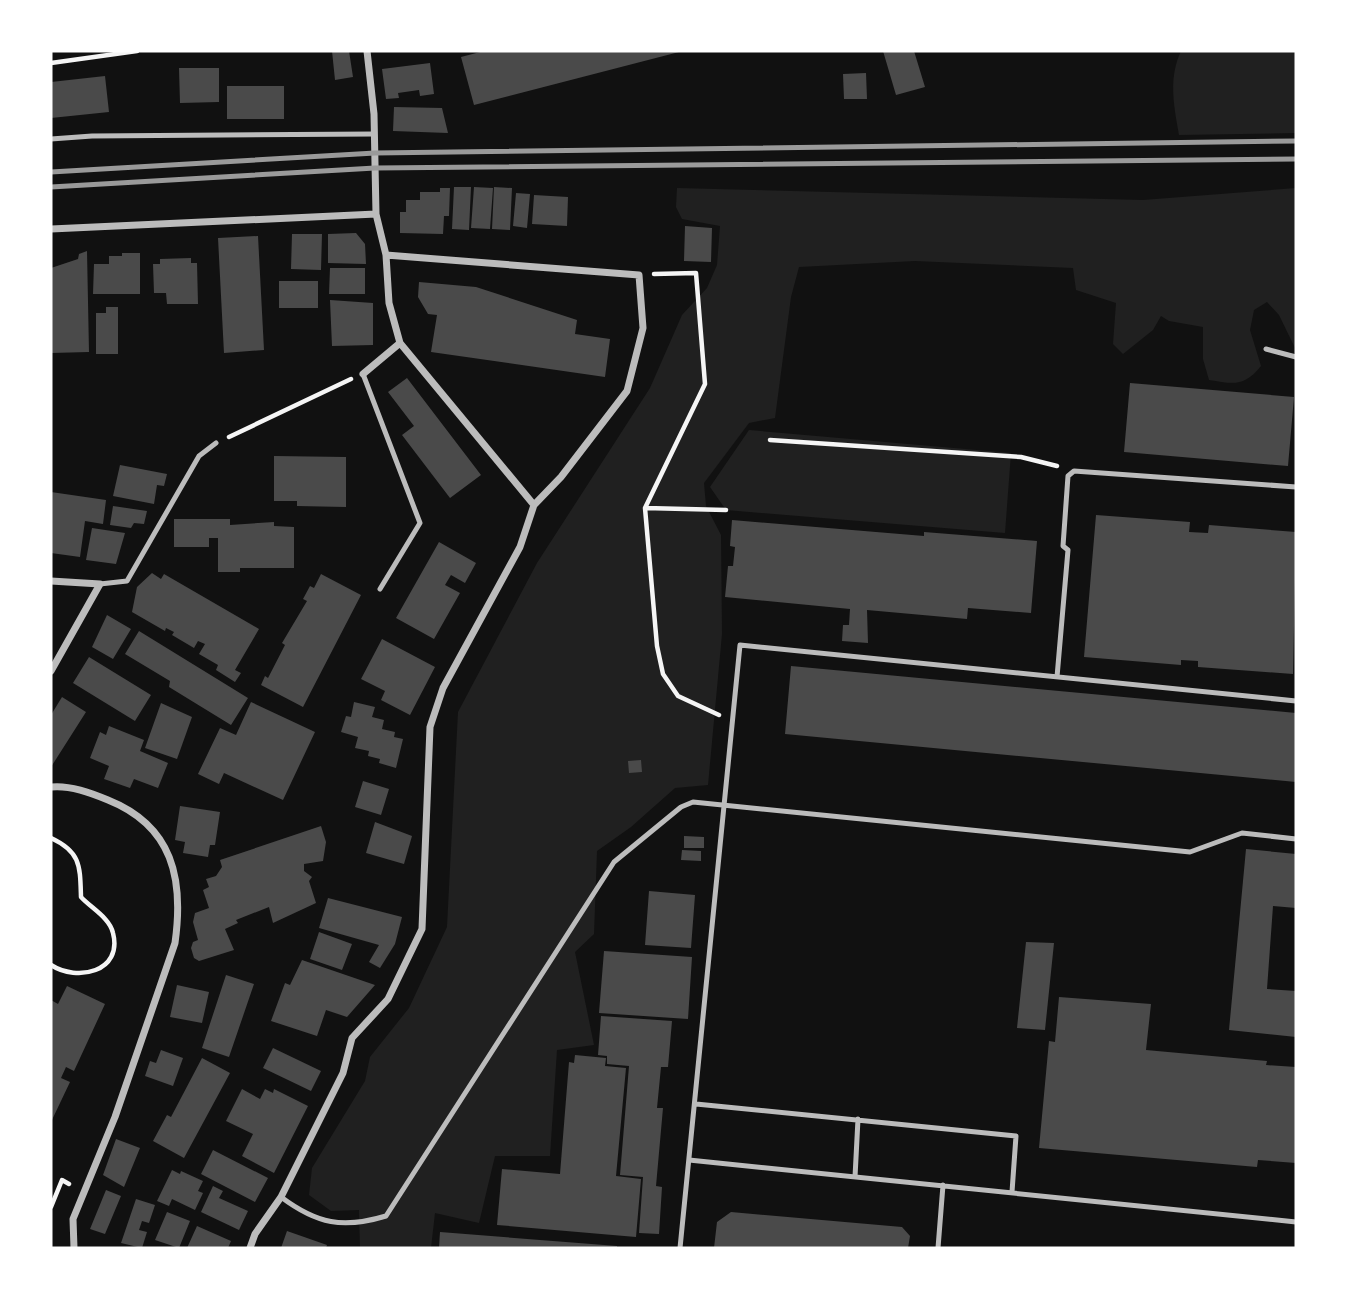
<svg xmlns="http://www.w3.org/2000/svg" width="1347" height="1299" font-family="'Varela Round',sans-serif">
<rect width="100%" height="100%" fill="#111"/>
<!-- green -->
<path fill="#202020" d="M1181,51h115v82l-117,2c-5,-29 -11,-56 2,-84z
M677,188l466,12 153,-12v162l-17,-35 -12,-13 -13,8 -4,20 11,36c-17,21 -27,18 -52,14l-6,-21v-32l-34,-6 -8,-5 -8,14 -30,24 -10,-10 3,-41 -40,-13 -3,-22 -158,-7 -116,6 -8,30 -16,121 -26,5 -45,60 2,23 15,29 1,99 -14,151 -33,3 -44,39 -34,24 -3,83 -19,18 19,93 -37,5 -7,106h-55l-16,67 -44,-10 -4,35h-71l-1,-38 -28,1 -22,-16 3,-27 53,-87 5,-24 39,-49 38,-81 11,-215 79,-149 113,-175 32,-73 25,-27 10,-23 3,-39 -38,-7 -6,-12z
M749,430l262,23 -6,80 -279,-23 -16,-23z"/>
<!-- building -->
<path fill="#4a4a4a" d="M332,51h17l4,26 -18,3z
M484,51h195v1l-205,53 -13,-48z
M883,51h31l11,36 -29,8z
M430,63l4,31 -14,2 -1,-6 -21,3 1,5 -13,1 -4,-30z
M179,68h40v34l-39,1z
M866,73l1,26h-23l-1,-25z
M105,76l4,36 -58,6v-36z
M227,86h57v33h-57z
M394,107l48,1 6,25 -55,-2z
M454,187h17l-2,43 -17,-1z
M474,187l19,1 -3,41 -19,-1z
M494,187l18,1 -2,42 -18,-1z
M440,188h10l-1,28h-5l-1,18 -43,-1v-21h6v-12h14v-8h20z
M516,193l14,1 -3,34 -14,-2z
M534,195l34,2 -1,29 -35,-2z
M685,226l27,2 -1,34 -27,-1z
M356,233l9,11 1,20 -38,-1v-29z
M292,234h30l-1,36 -30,-1z
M258,236l6,114 -40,3 -6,-115z
M87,251l2,101 -38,1v-85l27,-9 1,-5z
M122,253h18v41h-47l1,-30h15v-8h13z
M191,258v5h6l1,41h-31l-1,-11h-12l-1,-29h7v-5z
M330,268h35v26h-36z
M279,281h39v27h-39z
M419,282l57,5 101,33 -2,14 35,5 -5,38 -174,-25 6,-37 -9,-1 -10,-17z
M330,300l43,3v42l-41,1z
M106,307h12v47h-22v-41h10z
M407,378l74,97 -31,23 -48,-63 12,-9 -26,-34z
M1130,383l164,14 -6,69 -164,-14z
M274,456l72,1v50l-49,-1v-5h-23z
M120,465l47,9 -3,12 -7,-1 -3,19 -41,-8z
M51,492l55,8 -3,24 -18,-3 -5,36 -29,-4z
M113,506l34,5 -3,13 -10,-1 -3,5 -21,-3z
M1096,515l94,7 -1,10 19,1 1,-8 87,7 -3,142 -95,-7v-6l-17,-1v5l-97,-8z
M174,519h56v6l44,-3v4l20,1v41h-54v4h-22v-34h-9v9h-35z
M732,520l192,16v-4l113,9 -6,72 -63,-5 -1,11 -100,-9 1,33 -26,-2 1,-16h6l1,-16 -125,-12 3,-31h5l2,-19 -5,-1z
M92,528l33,5 -9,31 -30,-4z
M439,542l37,21 -11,20 -14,-8 -6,10 15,8 -26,46 -38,-21z
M152,573l9,6 3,-5 95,55 -24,41 6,3 -6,9 -19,-12 2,-5 -19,-11 6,-10 -7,-3 -4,7 -22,-13 2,-3 -8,-4 -1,3 -33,-19 5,-25z
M321,574l40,21 -58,112 -42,-22 4,-9 3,2 17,-33 -3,-2 25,-42 -4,-2 7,-13 4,2z
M107,615l24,14 -18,30 -21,-12z
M139,631l109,67 -17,27 -62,-38 1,-6 -45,-27z
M382,639l53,28 -25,48 -29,-15 4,-9 -24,-12z
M89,657l62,38 -16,26 -62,-38z
M791,666l505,47v69l-511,-48z
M62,697l24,15 -35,55v-52z
M251,702l64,30 -32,68 -59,-27 -5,11 -21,-10 22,-46 16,7z
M354,702l21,5 -3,10 12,3 -2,9 13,3 -1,5 9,2 -7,29 -17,-5 1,-4 -12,-3 1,-5 -14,-3 3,-11 -17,-5 5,-16 5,1z
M161,703l31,14 -15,42 -32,-11z
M109,726l35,14 -4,11 28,12 -10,25 -24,-9 -4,9 -26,-9 5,-13 -19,-8 10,-26 6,3z
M641,760l1,12 -13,1 -1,-12z
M363,781l26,8 -8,26 -26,-8z
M180,806l40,6 -5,33h-5l-2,12 -25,-4 2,-11 -10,-2z
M375,822l37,14 -8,28 -38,-11z
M321,826l5,16 -3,19 -19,3v7l8,6 -3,4 7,22 -43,20 -4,-16 -33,13 2,3 -13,6 9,21 -35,11 -5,-3 -3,-10 2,-6 5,-2 -5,-18 2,-9 14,-5 -6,-18 6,-3 -3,-8 10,-3 6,-9 -2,-7z
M684,836l20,1v11h-20z
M1246,849l50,5v54l-23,-2 -6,83 29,2v46l-67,-7z
M682,850l19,1v10l-20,-1z
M649,891l46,4 -4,53 -46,-3z
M328,898l74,19 -7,27 -15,24 -11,-6 10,-17 -60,-17z
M319,932l33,12 -10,26 -32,-11z
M1026,942l28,1 -9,87 -28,-2z
M604,951l88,6 -4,62 -89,-6z
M302,960l73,25 -28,32 -21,-7 -9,26 -46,-15 14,-38 5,2z
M226,975l28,9 -25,73 -27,-9z
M177,985l32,7 -7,31 -32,-6z
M67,986l38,18 -31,67 -8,-4 -5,11 9,4 -19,40v-122l7,4z
M1059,997l92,7 -5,46 121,11 -1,4 30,2v96l-38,-3 -1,7 -218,-19 10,-107 6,1z
M601,1016l71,5 -4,46h-7l-4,41h6l-7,78 6,1 -3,47 -20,-1 4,-56 -23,-2 9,-109 -22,-2v-8l-9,-1z
M273,1048l48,23 -10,20 -48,-23z
M161,1050l22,8 -10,28 -28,-10 5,-15 6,2z
M575,1055l31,3 -1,8 21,2 -10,108 25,3 -5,58 -139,-12 5,-56 58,5 9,-112 5,1z
M202,1058l28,15 -46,85 -31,-17 14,-26 4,2z
M242,1089l18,10 5,-10 8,4 1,-4 34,17 -34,67 -32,-17 11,-22 -27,-13z
M116,1139l24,9 -16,39 -21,-12z
M213,1150l55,28 -13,24 -54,-28z
M172,1170l8,4 1,-3 22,10 -5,10 5,2 -8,17 -23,-11 -3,7 -12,-5z
M213,1186l10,5 -4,7 29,13 -9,19 -38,-18z
M106,1190l15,6 -16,38 -15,-5z
M136,1199l19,6 -6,18 -7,-2 -3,9 8,2 -5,16 -21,-5z
M167,1212l23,9 -11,27 -24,-8z
M731,1212l171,15 8,9 -2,12h-194l3,-26z
M197,1226l34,15 -3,7h-41z
M287,1231l40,14 -1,3h-45z
M440,1232l177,14v2h-178z"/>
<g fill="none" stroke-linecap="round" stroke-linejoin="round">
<!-- path -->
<path stroke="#f5f5f5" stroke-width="4.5" d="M51,63l86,-12
M654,274l42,-1 9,111 -60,124 12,138 6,28 15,22 41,19
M229,437l122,-58
M770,440l251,17 36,9
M645,508l81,2
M51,838c30,14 29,28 30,59 10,11 29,21 32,36 10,39 -36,49 -62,32
M51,1207l11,-27 7,4"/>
<!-- service -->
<path stroke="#bcbcbc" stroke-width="5" d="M51,139l41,-3 282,-2
M1266,349l30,8
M363,374l57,149 -40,66
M100,584l27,-3 72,-125 17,-13
M1057,677l11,-127 -5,-4 5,-70 6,-5 222,16
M696,1104l320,32 -4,56
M689,1160l607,62
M855,1177l3,-58
M281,1197c36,27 62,32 105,19l228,-354 67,-55 12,-5 497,50 52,-19 54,6
M680,1248l60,-603 556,56
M938,1248l5,-63"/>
<!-- minor -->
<path stroke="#bcbcbc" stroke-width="7" d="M367,51l7,63 2,100 10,41 3,48 11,40 134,162
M51,229l325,-15
M363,374l37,-31
M51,581l49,3 -49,87
M51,787c19,-2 40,6 57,13 65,26 76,79 67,143l-60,174 -42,102 1,29
M250,1248l5,-14 26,-37 62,-124 9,-35 36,-39 34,-70 8,-202 13,-39 77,-141 14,-42 27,-28 66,-86 16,-63 -4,-53 -253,-20"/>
<!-- rail -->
<path stroke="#9a9a9a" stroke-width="5" d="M51,172l324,-19 921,-12
M51,187l324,-19 921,-9"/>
</g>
<!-- border -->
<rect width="1347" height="1299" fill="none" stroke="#ffffff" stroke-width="105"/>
</svg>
